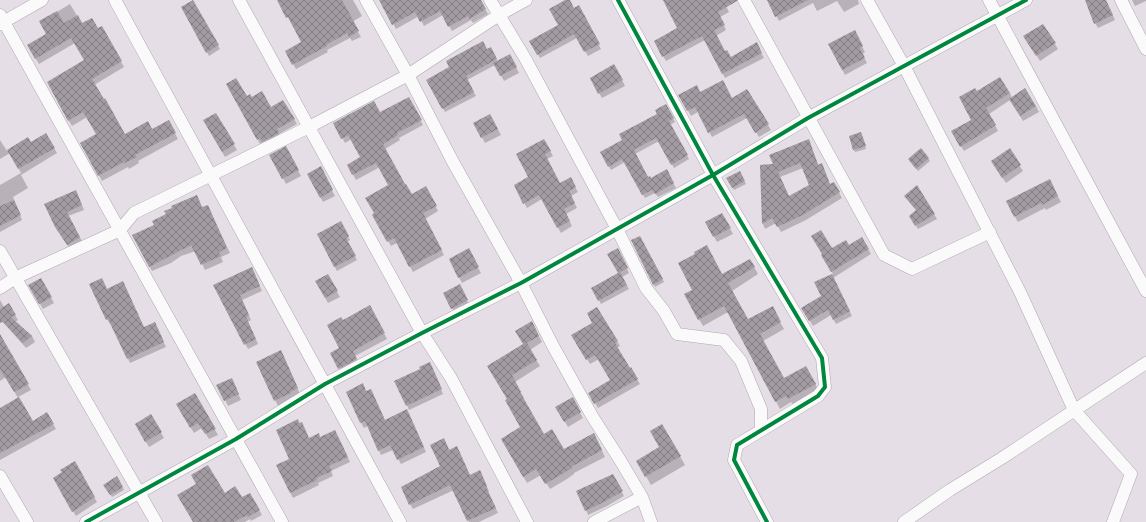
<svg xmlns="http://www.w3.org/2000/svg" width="1146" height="522" font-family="'DejaVu Sans',sans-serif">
<defs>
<pattern id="building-cross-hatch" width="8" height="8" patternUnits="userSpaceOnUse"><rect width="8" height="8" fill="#a29ca2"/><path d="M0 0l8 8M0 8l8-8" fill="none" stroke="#837e83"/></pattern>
</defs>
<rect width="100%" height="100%" fill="#e6dee6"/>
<!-- shadow -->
<path fill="#0003" fill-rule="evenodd" d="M282,0h71l9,16 -10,6 9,15 -9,4 -2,-3 -23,12 1,2 -32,17 -10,-17 16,-10 -23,-40z
M383,0h97l8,14 -15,9 -2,-3 -19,11 -9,-16 -19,11 -5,-10 -23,13 -15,-28z
M567,0h1l5,9 6,-3 22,43 -13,7 -11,-18 -37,20 -10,-17 29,-16z
M668,0h55l6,12 -9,5 6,13 -10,6 9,16 5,6 26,-15 8,15 -39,20 -20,-38 -39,21 -11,-19 24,-13z
M769,0h89l1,4 -15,8 -7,-11 -20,10 -4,-8 -34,18 -11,-20z
M1132,0h14v1l-11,5z
M192,1l28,48 -11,7 -27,-48z
M70,4l12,20 16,5 3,-2 23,40 -30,18 30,51 28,-6 16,-9 10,18 -40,22 1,2 -10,6 -1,-2 -26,14 -21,-38 16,-8 -10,-18 -15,9 -14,-23 28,-42 -11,-18 -36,21 -11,-18 20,-11 -8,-13z
M1110,9l5,11 -17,8 -3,-5z
M1043,25l15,24 -18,12 -12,-19z
M854,31l11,21 -3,2 5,9 -22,12 -16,-30z
M491,49l7,13 12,-7 9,18 -15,8 -9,-16 -28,15 9,16 -31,16 -18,-32z
M617,70l8,16 -23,12 -3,-5z
M228,84l18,14h5l20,10 12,-7 14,23 -18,10 2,4 -15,8 -3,-4 -3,2z
M747,90l24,40 -12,7 -12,-19 -35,19 -14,-25 -7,4 -12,-21 21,-2 32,7z
M977,93h33l2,5 24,8 3,6 -16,9 -13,-21 -21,14 9,17 -34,20 -12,-19 20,-12z
M409,98l14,27 -24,13 1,2 -15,9 26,46 17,-3 10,19 -13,8 19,36 -31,17 -16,-29 -6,3 -18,-31 17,-30 -10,-18 -24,13 -8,-15 14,-7 -10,-19 -7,4 -11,-20 46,-9z
M666,105l9,17 -5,3 19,34 -15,9 -15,-27 -24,13 13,24 2,1 16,-9 10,18 -18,9 -3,-4 -10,5 -20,-36 -14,8 -10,-18 22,-11 36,-27z
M216,114l21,36 -12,7 -21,-36z
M490,115l11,20 -16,8 -10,-19z
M46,134l11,19 -36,22 7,13 -15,9 9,23 -22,12v-47l21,-12 -11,-20 -10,6v-19l7,11 21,-13 2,5z
M862,136l4,13 -11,3 -1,-2z
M544,140l9,16 -6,3 12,25 11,-6 8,14 -7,4 6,12 -11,6 6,12 -11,7 -19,-34 -15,9 -12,-22 15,-8z
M808,140l11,26 11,19 4,-2 8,15 -36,22 -25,12 -5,-9 -11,6 -2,-5 -2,-58 13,-1zM803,168l7,17 -21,12 -9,-20z
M286,148l15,28 -15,8 -15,-29z
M1009,150l14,21 -17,12 -11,-16z
M928,158l2,3 -12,10 -8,-10z
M320,168l15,28 -12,6 -15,-28z
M739,172l7,12 -12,6 -7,-12z
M1052,186l9,16 -15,8 -1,-2 -27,14 -3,-5z
M917,187l20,32 -19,10 -8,-13 7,-5 -9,-11z
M78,195l6,15 -16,6 14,25 -12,8 -14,-22z
M202,208l8,3 20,42 -9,4 2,5 -18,8 -9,-19 -15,5 -10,7 -19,8 -19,-35 23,-10 11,-11z
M722,214l11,20 -16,8 -11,-20z
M341,223l9,17 -3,2 10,18 -20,11 -19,-36z
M640,237l24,45 -9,5 -23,-46z
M862,238l9,16 -38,24 19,38 -16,8 -5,-9 -18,11 -11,-18 21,-11 -7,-15 17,-8 -11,-19 9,-6 18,-3z
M468,250l13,23 -19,10 -12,-23z
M620,253l9,20 -7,4 7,12 -28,15 -8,-16 26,-14z
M750,260l8,14 -26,17 16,30 24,-13 12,21 -21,12 20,38 23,-12 13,24 -26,14 -2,-3 -11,7 -52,-97 -25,14 -18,-31z
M254,273l8,18 -20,9 9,20 -3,2 10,22 -10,5 -33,-64z
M327,275l13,22 -12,6 -12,-22z
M41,279l13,24 -11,6 -13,-23z
M90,285l17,5 38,38h12l9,19 -36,16 -19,-40 -1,1 -3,-5z
M459,286l11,20 -15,7 -11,-19z
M0,300l4,7 5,-2 9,15 -3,2 17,14 3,6 -9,6 -26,-29z
M370,306l17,33 -32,17 4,8 -17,9 -11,-20 9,-5 3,-27z
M597,308l23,38 -3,2 23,36 -42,24 -9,-15 23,-13 -13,-21 -9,5 -17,-28 20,-13z
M535,328l7,14 -12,8 10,16 -25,16 9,16 -1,1 21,36 20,15 33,-10 8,17 -31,16v1l-7,5 -17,10 -9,-14 -14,8 -25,-44 20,-12 -14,-28 -19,-32 36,-22z
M0,336l31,54 -13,7 14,25 15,-8 9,15 -56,31v-19l18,-43 -12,-21 -6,4z
M284,357l16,37 -7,5 -15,7 -21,-43z
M432,368l11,26 -34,16 -2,-5z
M234,385l7,15 -13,6 -10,-20z
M347,392h19l19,29 24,-6 17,37 -25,12 -8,-14 -12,5 -13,-29 -4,2 -3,-5z
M194,395l24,40 -9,4 -7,-11 -8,5 -17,-28z
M572,398l11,20 -15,9 -12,-20z
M151,416l13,22 -15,9 -13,-22z
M662,425l23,40 -34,20 -14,-24 24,-14z
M337,436l13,26 -19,9 2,5 -15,7 1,2 -26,13 -16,-32 14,-7 18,-20z
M444,439l6,12 20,25h12l7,15 -1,1 10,21 -19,9h-10l-15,-32 -41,19 -3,-5 31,-37z
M74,463l23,39 -21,14 -22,-37z
M613,475l11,21 -17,10 -19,9 -2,-5z
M117,478l7,12 -12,7 -7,-12z
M224,494l18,5 8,-5 12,21 -11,6 -1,-2 -5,3h-51z"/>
<!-- building -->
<path fill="url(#building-cross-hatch)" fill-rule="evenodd" d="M193,0l26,45 -13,8 -25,-46z
M277,0h65l17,31 -10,6 -2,-4 -21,12 1,1 -35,19 -7,-14 16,-9 -13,-25 -2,1z
M379,0h102l5,9 -17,10 -1,-3 -20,11 -8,-16 -20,11 -5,-10 -23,13z
M565,0h5l4,8 5,-3 21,39 -16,8 -10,-18 -37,21 -8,-14 29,-16 -9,-16z
M663,0h74v1l-19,11 7,13 -11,5 11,21 2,-1 4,7 26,-15 5,11 -40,21 -20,-38 -40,21 -8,-16 23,-13z
M767,0h41l-33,17z
M1085,0h21l7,15 -19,9z
M57,11l7,12 14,-8 4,8 10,-5 6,10 4,-2 20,35 -30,18 12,20 1,-1 20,36 23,-13 4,8 17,-9 7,13 -41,22 2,2 -12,6 -1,-1 -26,14 -18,-33 16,-9 -13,-22 -15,9 -21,-39 37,-22 -13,-22 -36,21 -8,-14 19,-11 -7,-13z
M1043,24l13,19 -20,13 -13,-20z
M855,30l8,16 -3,2 5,10 -23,12 -14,-26z
M483,41l4,8 4,-2 6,12 -31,17 8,16 -32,17 -16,-29 23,-13 -3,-6z
M510,54l7,13 -17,9 -7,-13z
M614,64l9,16 -25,14 -8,-16z
M1000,77l10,16 -24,15 10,17 -36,22 -9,-16 20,-11 -12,-23 16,-9 2,3z
M236,78l11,18 3,-2 2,3 10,-6 9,16 12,-7 12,19 -18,10 2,4 -17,9 -2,-4 -3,2 -31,-56z
M723,80l9,18 15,-9 22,35 -14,9 -11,-19 -36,19 -13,-26 -8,4 -9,-16 19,-10 3,7z
M1025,88l11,18 -16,10 -11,-17z
M409,97l13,23 -25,13 1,2 -15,9 22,40h1l6,10 14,-8 11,20 -14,7 19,37 -33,17 -15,-29 -7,4 -15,-27 2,-2 -9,-15 23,-13 -12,-22 -24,12 -5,-10 13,-8 -12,-22 -7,4 -8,-16 41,-22 6,11z
M666,104l8,14 -5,3 19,34 -17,10 -15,-27 -21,11 -1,1 14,27 2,-1 1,2 16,-9 7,14 -19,11 -3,-4 -10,5 -20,-36 -14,8 -8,-15 22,-12 -3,-6 38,-20 -2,-4z
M216,113l19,31 -13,8 -19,-32z
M490,114l8,15 -17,9 -8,-15z
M861,132l5,14 -13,4 -4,-14z
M46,133l9,15 -37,21 -11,-19 21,-13 3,5z
M544,139l7,12 -6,3 15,29 11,-6 5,10 -7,4 6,12 -11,6 6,12 -13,7 -18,-33 -16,9 -9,-19 14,-8 -12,-23z
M809,139l9,26 4,-2 8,21 4,-2 6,10 -37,23 -26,12 -5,-9 -10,6 -2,-59 13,-1 -4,-9zM800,163l9,22 -20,11 -11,-24z
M286,146l13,24 -17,9 -13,-24z
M921,148l8,10 -13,11 -8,-10z
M1010,148l11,17 -19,13 -11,-17z
M321,166l12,24 -13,8 -13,-24z
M740,171l5,10 -13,7 -6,-10z
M1050,179l8,17 -16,9 -1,-2 -27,14 -8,-16z
M917,185l18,29 -20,12 -6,-10 7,-6 -12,-14z
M76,190l6,15 -15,7 13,25 -13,8 -12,-18 -11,-23z
M197,195l5,12 6,-2 19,43 -8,4 2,4 -20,9 -10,-20 -42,22 -17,-32 22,-10 -2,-4 14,-7 -2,-3 8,-3 -1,-2z
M14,200l7,15 -21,11v-20z
M722,213l9,15 -18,9 -8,-15z
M341,221l8,15 -3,2 10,18 -22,11 -17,-33z
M821,230l11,18 14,-8 3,5 13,-8 7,12 -38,23 -10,-17 1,-1 -11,-18z
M640,236l23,43 -10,6 -22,-45z
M707,245l15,29 28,-15 5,8 -27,16 20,36 25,-13 8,16 -21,12 24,44 22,-12 10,18 -28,15 -2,-3 -11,6 -51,-96 -26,14 -14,-26 8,-4 -14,-27 17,-9 -1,-2z
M469,248l10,19 -21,11 -9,-19z
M618,248l10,20 -8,4 7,13 -29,16 -7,-13 27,-15 -11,-19z
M252,267l8,19 -20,9 9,20 -3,2 10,22 -12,6 -31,-60z
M328,274l10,17 -13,7 -10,-17z
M832,274l18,37 -17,9 -5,-10 -19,11 -8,-13 20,-12 -7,-14z
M41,278l11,19 -13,7 -11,-19z
M102,278l5,11 16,-8 21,46 11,-5 9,20 -37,17 -19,-40 -2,1 -17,-36z
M460,284l8,16 -17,9 -8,-16z
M9,303l7,12 -5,2 21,19 -9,7 -20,-21 -3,1v-14z
M370,305l15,28 -32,18 4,8 -19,10 -8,-16 9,-5 -12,-23 14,-8 2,3z
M597,307l21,34 -3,2 15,25 1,-1 7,12 -44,25 -6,-11 22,-13 -15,-25 -9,5 -15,-25 21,-12 -5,-10z
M532,321l7,15 -12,7 10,17 -25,15 9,17h-1l24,42 8,-5 12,20 30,-16 8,17 -31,17 1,1 -8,5 -19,11 -9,-15 -13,8 -22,-38 19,-12 -15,-27 2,-1 -20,-33 36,-22 -8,-13z
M0,334l29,50 -15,8 -14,-23z
M281,350l17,38 -8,4 1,1 -17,8 -18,-39z
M430,362l12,27 -36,17 -12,-25 26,-12 -1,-2z
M232,378l7,16 -15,7 -8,-16z
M363,383l3,8 5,-2 14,31 22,-11 17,38 -27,13 -7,-15 -12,6 -13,-30 -5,2 -14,-31z
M195,393l21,36 -11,5 -7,-11 -8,5 -14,-24z
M19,397l14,24 14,-9 7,12 -54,29v-45z
M573,397l8,15 -17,10 -9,-15z
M151,414l11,18 -17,10 -10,-18z
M298,419l1,4 3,-1 7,16 10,-5 1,4 15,-7 13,27 -19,9 3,5 -16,7 1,2 -27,13 -14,-28 13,-6 -13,-29z
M662,424l19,32 -36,21 -9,-16 23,-14 -9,-16z
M444,438l5,12 8,-4 13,29 10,-5 7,16 -1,1 10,21 -29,13 -17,-36 -41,20 -8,-18 39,-21 -10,-21z
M75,461l20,36 -23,15 -19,-34 9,-6 -2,-2z
M208,465l17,28 10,-7 7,11 8,-4 10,17 -12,7 -1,-2 -13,7h-41l-16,-27 19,-11 -5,-9z
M613,474l10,17 -19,11 -19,9 -9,-20z
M117,476l6,11 -13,8 -7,-10z"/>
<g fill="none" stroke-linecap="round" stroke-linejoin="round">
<!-- street casing -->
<g stroke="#aea8ae" stroke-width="13">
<path id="street" d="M115,0l285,522
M239,0l183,333 29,45 76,144
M366,0l42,75 45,87 68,121 32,63 39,70 28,44 22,37 9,25
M490,0l35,58 92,171 29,59 18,23 13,23 47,6 17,21 20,48v21
M618,0l95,175 109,183 3,29 -7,9 -81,49 -3,15 33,62
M744,0l140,255 28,14 78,-37
M867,0l37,66 116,226 54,118 57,64 -18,48
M989,0l157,291
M1121,0l25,49
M0,15l282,507
M0,24l42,-24
M0,251l156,271
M0,288l15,-10 105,-48 14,-17 175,-86 99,-52 91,-60 27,-15
M0,476l27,46
M86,522l150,-83 89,-55 97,-51 99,-50 192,-108 95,-57 218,-118
M594,522l48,-25
M904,522l46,-32 52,-32 144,-95"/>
</g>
<!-- street -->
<use href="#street" stroke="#fbfafb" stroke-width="12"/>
<!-- cycleway casing -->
<g stroke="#fff" stroke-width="6">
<path id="cycleway" d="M618,0l95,175 109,183 3,29 -7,9 -81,49 -3,15 33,62
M86,522l150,-83 89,-55 97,-51 99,-50 192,-108 95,-57 218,-118"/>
</g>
<!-- cycleway -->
<use href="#cycleway" stroke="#00873e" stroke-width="4"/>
</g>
</svg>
